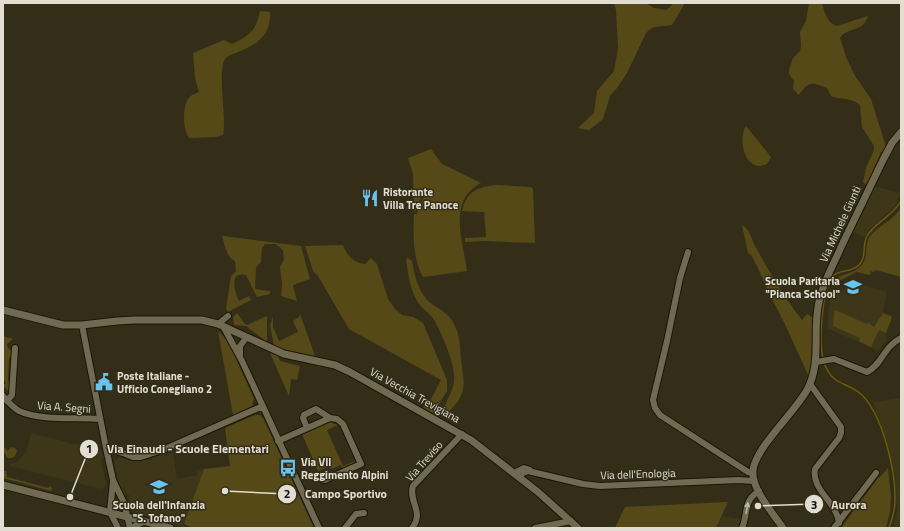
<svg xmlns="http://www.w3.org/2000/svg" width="904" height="531" font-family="'Titillium Web',sans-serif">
<rect width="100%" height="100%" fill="#342e19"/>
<!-- built -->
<path fill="#3d3619" d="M873,186l27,7 -4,12 -26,24 -6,8 -12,-5z
M852,282l35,10 -4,20 9,5 -6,16v7l-8,11 -51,-23 3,-28 4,-9 11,-1 -1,-5z
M901,398v130h-8l4,-18 -2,-35 -12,-43 -10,-30z
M31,433l71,18 1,6 -2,2 5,26 -1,2 -4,2 -91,-23v-2l7,-2 9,-10z
M173,452l4,27 20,-4 -1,-5 8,-1 -21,58 -45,-14 -5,-3 -5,-8 2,-6 -3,-2 -3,1 -6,-15 -3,-15v-5l5,-3 14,4h6l6,-2 1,1h5v-2l13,-4 1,2z
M722,516l20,3 -3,9h-21l-1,-1z"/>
<!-- green -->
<path fill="#564918" d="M614,3h32l8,5 12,2 4,-3 3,-4h12l-13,22c-10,2 -19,-1 -26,8l-19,40 -10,15 -7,8 -7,23 -14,11 -11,-2 16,-15 3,-22 17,-20 4,-23 -2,-38z
M809,3h13c2,9 6,21 15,23l31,-10c-5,17 -20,10 -28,22l6,19 9,19 16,23 15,48 -3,5h-2l-14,34 -4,-4 3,-14 8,-18v-4l-12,-19 -2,-22c-9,-8 -19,-5 -29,-9l-4,-8c-16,-6 -18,-7 -28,7l-6,-6 1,-8 -5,-7v-4l4,-12 7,-7 1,-5 -1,-14 6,-11z
M260,11l10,1c1,23 -12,32 -32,40 -4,2 -10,3 -13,7 -8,12 2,61 -2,76l-7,2 -27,1c-6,-9 -7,-29 -1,-39 3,-4 6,-5 11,-7l-4,-14 -2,-25 31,-13 8,4c18,-9 24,-13 28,-33z
M746,126l25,31 -4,7c-2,1 -6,2 -9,2 -16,-3 -19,-29 -12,-40z
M431,149l11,15 39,19c-34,18 -18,57 -14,88l-44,6c-10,-16 -10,-44 -9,-63h3l8,-21 -1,-3 -8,21 -2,1 -1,-38 -5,-16z
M497,185l34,2 2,2 2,54 -49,-2 -21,1v-4l21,-1 -2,-25 -22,-1c5,-20 15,-24 35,-26z
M901,208v69l-25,-7 -3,2 -2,-1 -1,4 -14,-3 -15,8 -6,-1c8,-5 19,-6 25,-12 10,-9 3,-23 11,-32 9,-10 22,-15 30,-27z
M742,225c8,4 9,13 13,21 14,25 29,51 47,74l5,-6 6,4 -1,40 -3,19 -25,-55 -12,-23 -15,-33 -6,-11 -3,-2z
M222,236l79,10 9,33 -17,6 4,16 -16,-5 1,-12 -2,-17 4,-8 -1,-8 -2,-3 -6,-4h-10l-3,4 -1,14 -5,5 -1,22 15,2v3l-13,3 -11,-22c-18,-4 -11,17 -7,26l10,-5 2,4 -23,12 -2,-3 5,-33 5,-5 -1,-10c-9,-4 -10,-16 -13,-25z
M343,245c4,11 11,18 22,19l6,-6 6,6 11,35 7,10 7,6 11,2 10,6 24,57v11l-10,16 1,9 -15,-8 3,-5h3l12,-23 -92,-51 -31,-53 -5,-5 -8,-25z
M408,258l4,3c3,16 6,32 20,43 8,6 17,9 22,20 6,11 6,23 7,35 2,19 7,30 -6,46 -4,4 -7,9 -12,10 1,-15 13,-24 11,-41 -1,-14 -14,-46 -22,-57 -5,-6 -11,-9 -15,-16 -7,-13 -9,-27 -11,-42z
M835,310l32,14 1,-1 6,4 9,-14 9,4 -6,16 -7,-3 -8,17 -12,-6 1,-3 -27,-12 1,-14z
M237,313l8,11 2,1 20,-9v24l-1,1 -20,-15 -12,-1 -1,-8z
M300,314l15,42c-12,0 -32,-2 -41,-11l-4,-19 3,-10v11l6,14 19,-9 -5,-11 6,-4z
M218,331l10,10 26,58 -2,7 -19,9z
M3,336l10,3 -6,5 1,4 4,3 1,5 -4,2 -1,23 4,-2 -2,12h-2l-5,-6 3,-2 -3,-5z
M270,353l8,3 2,5 20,5 -3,14 -6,-1 -2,17z
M255,415h5l4,5 50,108h-121l-9,-4 20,-55 26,-3 -5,-38z
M330,422l8,3 -11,5 16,36 12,-5 1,2 -13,6 -2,-4 -10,4 -1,-3 -12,5 -16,-37z
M3,446l5,5 3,-4 4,1 2,3 -2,5 -3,2h-4l-5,-7z
M888,468l3,29 -1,14 -4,17h-45l37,-50 3,-2z
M3,471h3l1,6 41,11 2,-2 2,2v1l-1,2 -48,-13 1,-5z
M728,502l-12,26h-101l10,-21z"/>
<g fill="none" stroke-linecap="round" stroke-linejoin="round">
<!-- stream -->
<path stroke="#6d5a02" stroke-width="1.5" d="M823,359c-4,-19 -2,-69 11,-84 6,-5 19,-3 25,-10 8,-8 3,-20 8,-29 8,-14 26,-20 34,-35
M824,363c9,24 23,18 38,32 21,21 34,77 33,106 0,10 -3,18 -6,27"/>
<!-- minor casing -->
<g stroke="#1c1603" stroke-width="8">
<path id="minor" d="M688,252l-8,26 -13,63 -14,59 2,8 5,7 88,57 5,1
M218,324l10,-8
M82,325l24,123 7,32 11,23 6,25
M223,326l19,35 77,167
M240,355v-9l7,-9
M816,362l18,-3 33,13c15,-7 16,-25 34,-34
M810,384l31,43v6l-2,5 -24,31c-4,21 22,33 24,54
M3,396c5,6 10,11 16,15 22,10 57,6 81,8
M7,401l5,-6 3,-47
M307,428l-4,-10 1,-3 12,-6 14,9 7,1 6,5 18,40 -36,16
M278,441l52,-23
M106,448l17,5 10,4h8l24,-8 98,-43
M514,473l10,-5 6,2
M519,477l4,-4 5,-2 55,13 17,2 138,-6 16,1
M113,481l-3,31 8,16
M131,528l14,-7
M345,528l11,-14 8,-1
M412,528c13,-16 -4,-26 1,-42l49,-52
M535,528l36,-7
M742,528c7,-16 0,-26 17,-37
M834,528l42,-55"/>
</g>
<!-- tertiary casing -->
<g stroke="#1c1603" stroke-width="9">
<path id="tertiary" d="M3,310l60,15h19l35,-4 17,-1h68l16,4 66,30 51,11 15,7 121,68 67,52 40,36
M3,485l167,43
M783,528c-10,-15 -32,-39 -30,-58 3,-23 42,-58 54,-80 16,-29 4,-62 13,-92 4,-18 14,-34 21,-51 14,-29 28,-58 42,-87l9,-17 9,-11"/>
</g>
<!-- minor -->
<use href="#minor" stroke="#706a53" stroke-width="6"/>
<!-- tertiary -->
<use href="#tertiary" stroke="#706a53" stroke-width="7"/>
</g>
<!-- one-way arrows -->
<defs><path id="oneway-solid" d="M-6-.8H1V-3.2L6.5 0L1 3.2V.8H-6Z"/></defs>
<use fill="#b9b5a5" href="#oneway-solid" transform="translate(747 508) rotate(-80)"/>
<!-- icons -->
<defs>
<g id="restaurant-bare" transform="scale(1.38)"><path d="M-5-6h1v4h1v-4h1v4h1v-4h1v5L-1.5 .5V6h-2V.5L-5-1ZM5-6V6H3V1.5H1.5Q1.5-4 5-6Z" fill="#69c3f1" stroke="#342e19" stroke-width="2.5" paint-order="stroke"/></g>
<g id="school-bare" transform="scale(1.38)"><path d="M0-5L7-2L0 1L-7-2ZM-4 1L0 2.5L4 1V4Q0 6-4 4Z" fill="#69c3f1" stroke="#342e19" stroke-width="2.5" paint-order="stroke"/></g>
<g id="civic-bare" transform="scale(1.38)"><path d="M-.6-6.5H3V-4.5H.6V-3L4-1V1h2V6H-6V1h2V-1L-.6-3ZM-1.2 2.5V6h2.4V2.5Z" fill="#69c3f1" stroke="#342e19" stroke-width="2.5" paint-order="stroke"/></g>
<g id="bus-bare" transform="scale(1.38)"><path d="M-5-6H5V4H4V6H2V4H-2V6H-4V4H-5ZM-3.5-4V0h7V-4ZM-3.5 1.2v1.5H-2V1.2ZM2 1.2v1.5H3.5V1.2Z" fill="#69c3f1" stroke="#342e19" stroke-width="2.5" paint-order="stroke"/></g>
</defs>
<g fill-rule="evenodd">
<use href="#restaurant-bare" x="370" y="198"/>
<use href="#school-bare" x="853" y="287"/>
<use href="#civic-bare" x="104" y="382"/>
<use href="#bus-bare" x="288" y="468"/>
<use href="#school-bare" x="159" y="487"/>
</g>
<g text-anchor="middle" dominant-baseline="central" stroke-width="3" stroke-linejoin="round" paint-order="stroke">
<!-- poi labels -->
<g font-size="11" font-weight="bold" fill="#e1ded1" stroke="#342e19" text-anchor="start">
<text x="383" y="192">Ristorante<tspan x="383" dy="13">Villa Tre Panoce</tspan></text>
<text x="840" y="281" text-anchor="end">Scuola Paritaria<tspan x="840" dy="13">"Pianca School"</tspan></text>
<text x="117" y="376">Poste Italiane -<tspan x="117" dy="13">Ufficio Conegliano 2</tspan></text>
<text x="301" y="462">Via VII<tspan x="301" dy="13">Reggimento Alpini</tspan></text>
<text x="159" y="505" text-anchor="middle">Scuola dell'Infanzia<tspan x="159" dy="13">"S. Tofano"</tspan></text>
</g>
<!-- street labels -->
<g font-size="11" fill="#e1ded1" stroke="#342e19">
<text transform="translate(840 224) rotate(-65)">Via Michele Giunti</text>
<text transform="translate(415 395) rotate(29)">Via Vecchia Trevigiana</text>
<text transform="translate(64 407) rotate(4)">Via A. Segni</text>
<text transform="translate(424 461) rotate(-49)">Via Treviso</text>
<text transform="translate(638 474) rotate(-2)">Via dell'Enologia</text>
</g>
</g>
<!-- callouts -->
<path fill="none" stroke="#e1ded1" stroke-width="1.5" d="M70 497L89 449M225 491L287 494M758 506L814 504"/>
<g fill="#e1ded1" stroke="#342e19" stroke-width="1.5">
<circle cx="70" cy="497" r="4"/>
<circle cx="225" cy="491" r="4"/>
<circle cx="758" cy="506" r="4"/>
<circle cx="89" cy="449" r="10"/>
<circle cx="287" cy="494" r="10"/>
<circle cx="814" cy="504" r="10"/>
</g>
<g font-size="12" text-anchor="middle" font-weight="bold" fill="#111">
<text x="89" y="453">1</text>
<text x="287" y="498">2</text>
<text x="814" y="509">3</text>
</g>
<g font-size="12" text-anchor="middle" font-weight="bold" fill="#e1ded1" stroke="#342e19" stroke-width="3" stroke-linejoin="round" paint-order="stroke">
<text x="188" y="453">Via Einaudi - Scuole Elementari</text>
<text x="346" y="498">Campo Sportivo</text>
<text x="849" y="509">Aurora</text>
</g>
<!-- border -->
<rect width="904" height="531" fill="none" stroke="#e1ded1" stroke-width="8"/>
</svg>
